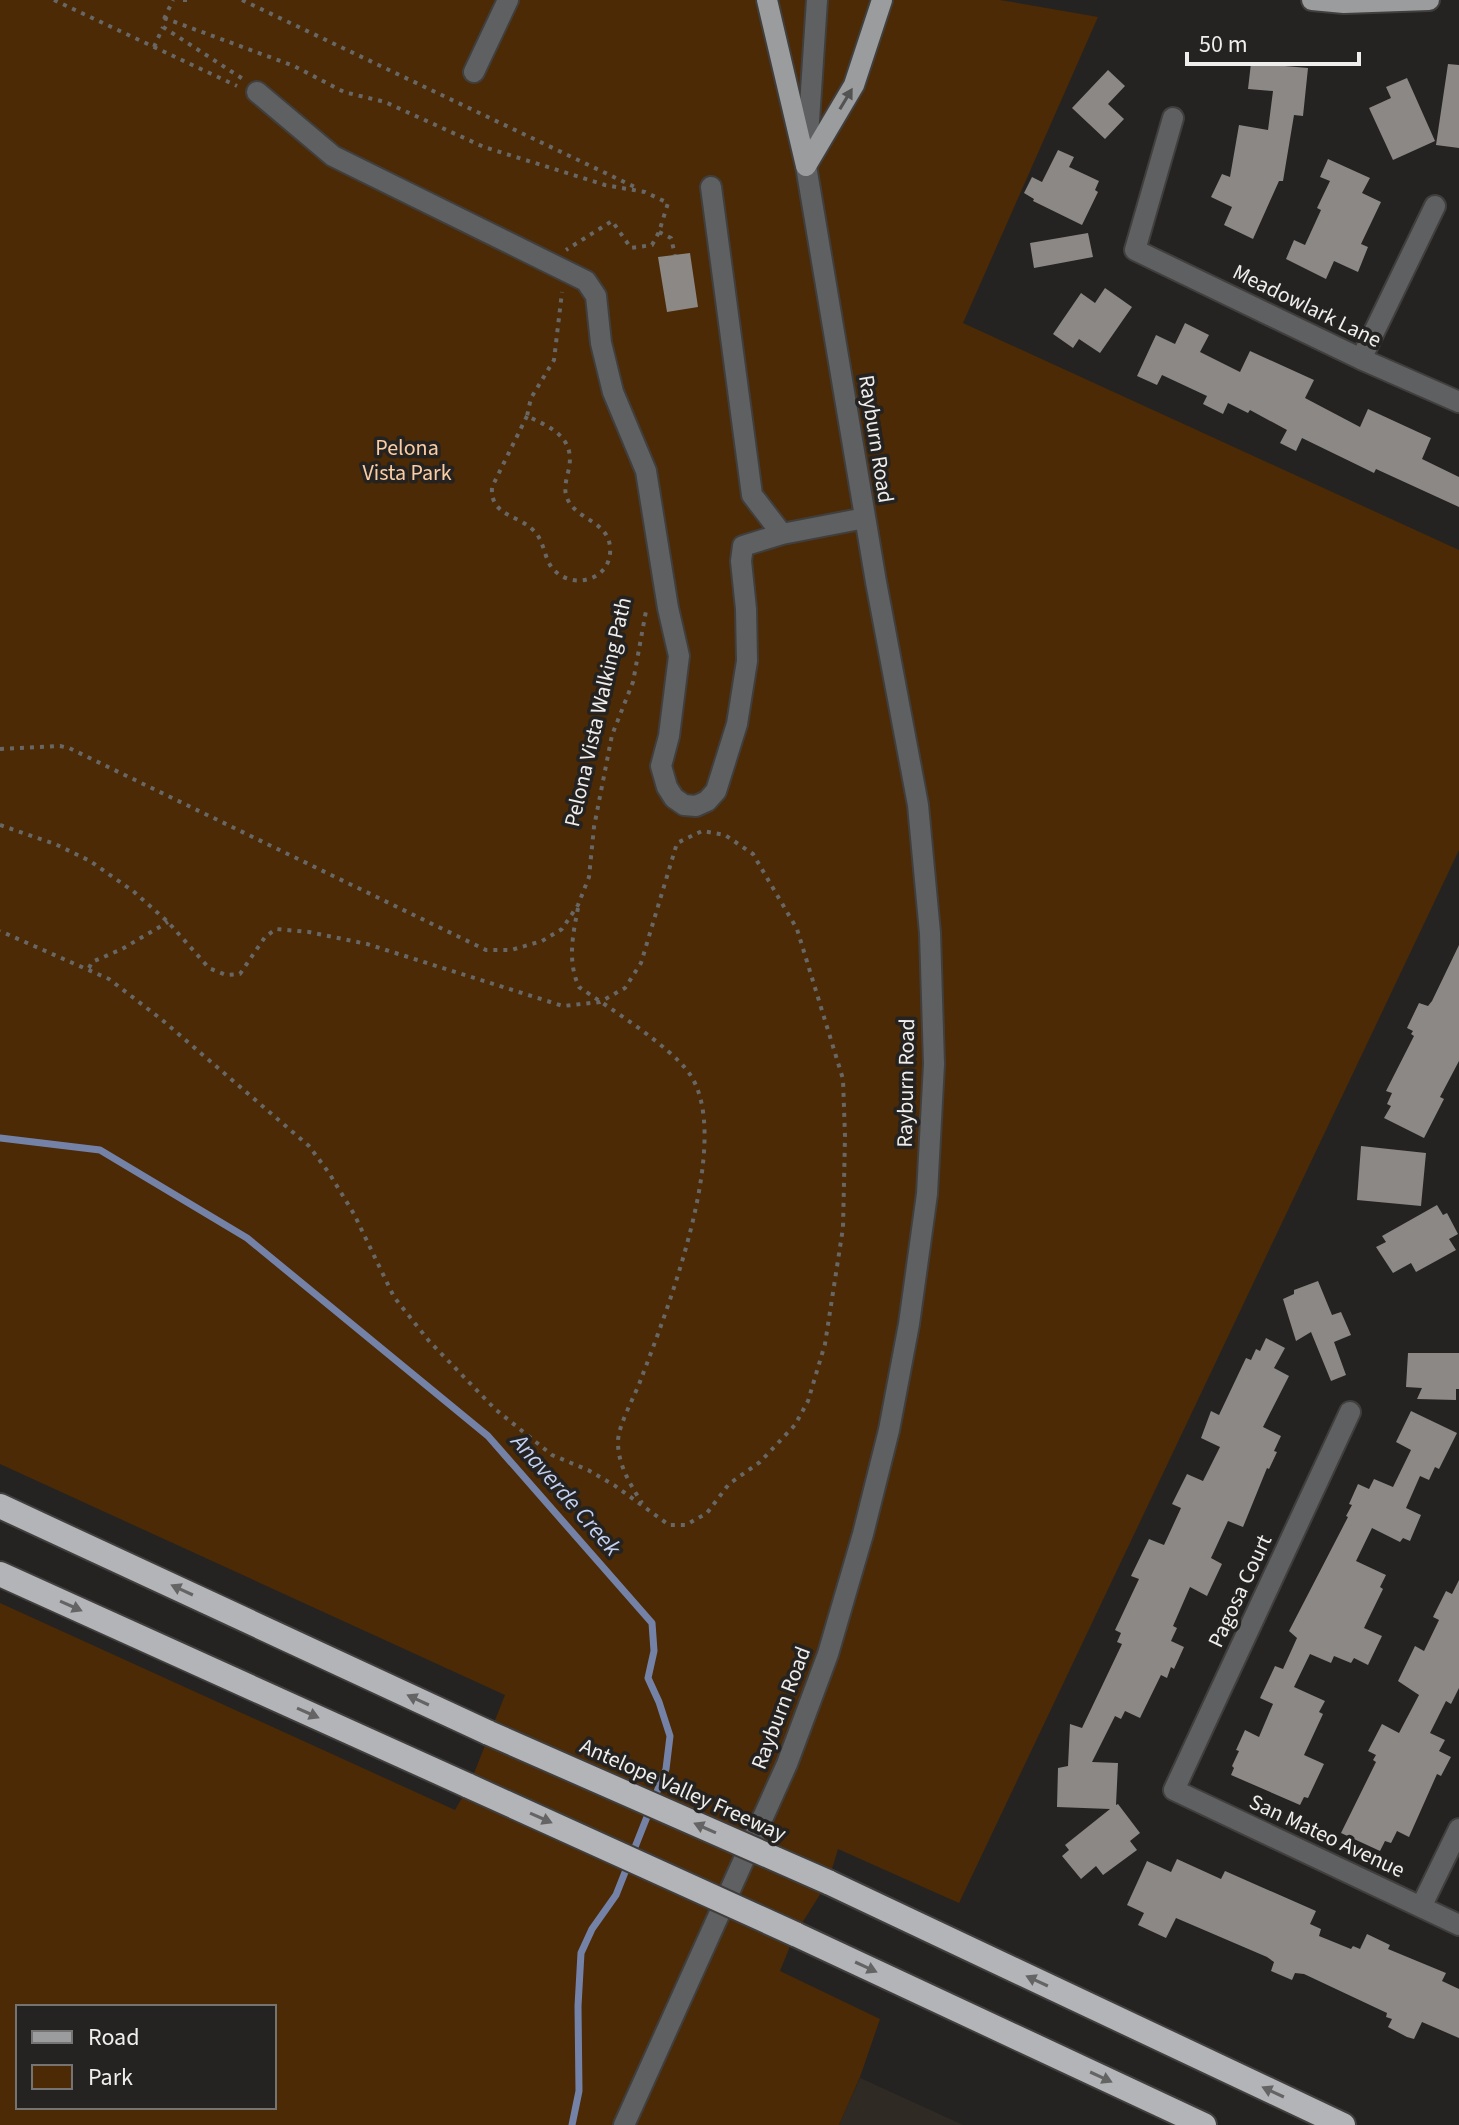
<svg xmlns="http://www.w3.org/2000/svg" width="1459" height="2125" font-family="'Source Sans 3',sans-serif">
<rect width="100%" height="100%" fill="#252321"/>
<!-- built -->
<path fill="#302a24" d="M860,2078l103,47h-124z"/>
<!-- green -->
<path fill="#4b2a05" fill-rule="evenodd" d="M0,0h1000l98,17 -135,306 496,227v300l-500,1053 -121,-54 -10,33 -33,52 -15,37 100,48 -20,58 -21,48h-839v-522l455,207 14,-24 36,-91 -505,-231zM18,2007h256v100h-256z"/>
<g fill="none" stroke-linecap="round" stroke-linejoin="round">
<!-- stream -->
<path stroke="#7582a8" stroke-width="7" d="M0,1138l100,12 147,88 241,198 164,187 2,28 -6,27 11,24 11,34 -4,33 -50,126 -24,34 -11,24 -3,53 1,85 -7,34"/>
</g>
<!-- building -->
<path fill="#8b8886" d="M1251,63l57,5 -5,48 -9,-1 -11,66h-4l-26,58 -29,-14 8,-18 -21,-10 11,-23 8,3 9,-52 29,5 5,-39 -25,-2z
M1448,64l11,1v83l-23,-3z
M1108,70l17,16 -17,18 16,15 -19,20 -33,-31z
M1407,78l28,63 -42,19 -24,-52 22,-10 -5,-11z
M1058,150l16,7 -5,10 30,14 -4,9 3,2 -16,33 -49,-24 1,-2 -10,-6 8,-16 10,5z
M1328,159l42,19 -8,15 19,9 -20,42 7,3 -10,25 -24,-11 -8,18 -40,-20 8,-19 11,5 16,-35 -4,-2 13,-27 -10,-4z
M1088,233l5,24 -59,11 -4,-25z
M690,253l8,54 -31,5 -9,-55z
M1105,288l27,19 -32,46 -21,-14 -6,9 -20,-14 28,-41 14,10z
M1185,323l24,12 -9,17 40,20 10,-21 64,29 -9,18 55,29 8,-18 63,29 -9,21 37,18v30l-83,-38 -2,4 -72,-35 -6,13 -16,-8 7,-13 -37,-20 -2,3 -20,-10 -5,11 -20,-10 4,-8 -45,-21 -5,10 -20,-9 19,-41 19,9z
M1459,945v116l-19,36 4,2 -20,39 -40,-20 7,-12 -4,-2 5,-11 -6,-2 28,-55 -3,-2 2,-3 -6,-3 12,-25 9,3 4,-5z
M1361,1146l65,7 -5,53 -64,-6z
M1437,1205l6,10 4,-2 11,21 -9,5 7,11 -40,22 -5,-9 -18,10 -17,-26 10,-5 -4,-6z
M1318,1281l14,34 9,-3 10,23 -17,7 12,33 -15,6 -20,-49 -15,9 -13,-42 11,-5v-4z
M1266,1338l19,10 -11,20 15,8 -26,51 18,9 -7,15 3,1 -8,17 -2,-1 -24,59 -15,-6 -17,37 11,6 -15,32 -17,-9 -17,39 4,2 -6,13 13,6 -10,22 -3,-2 -4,11 -6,-3 -21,43 -15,-7 -4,8 -6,-3 -23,46 26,1 -2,42 2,-1 22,29 -10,8 7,9 -34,25 -7,-9 -15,13 -19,-23 7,-6 -4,-5 45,-36 -53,-2 1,-39 10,-2 2,-42 12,4 40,-84 -5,-2 4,-9 -6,-3 24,-51 -8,-3 18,-37 15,6 17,-37 -9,-4 15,-30 16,7 17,-34 -19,-9 10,-27 8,4 27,-57 5,2 5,-11 4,2z
M1408,1353h51v36h-3v11l-39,-1 5,-11 -16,-1z
M1411,1411l46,22 -18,36 -4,-2 -6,13 -9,-4 -14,32 15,7 -11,26 -7,-3 -3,4 -28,-14 -16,33 30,14 -6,12 3,2 -19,39 18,8 -14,29 -14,-7 -3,5 -17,-7 -3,7 -21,-9 -16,33 31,14 -6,11 4,2 -19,41 20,9 -16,34 -4,-1 -4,8 -69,-30 3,-7 -2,-2 7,-15 -3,-1 9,-20 14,7 14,-33 -13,-6 15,-32 8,3 14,-31 -8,-7 59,-114 -2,-1 6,-11 -3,-1 9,-20 11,5 5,-10 19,8 18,-37 -15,-8z
M1459,1580v108l-8,16 -5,-3 -16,32 15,7 -6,11 12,6 -10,19 -4,-2 -28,63 -12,-6 -6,12 -6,-2 -5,10 -39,-18 35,-71 -3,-2 3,-5 -8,-4 14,-27 17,9 20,-38 -21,-14 17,-35 9,5 15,-31 -6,-3 13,-26 6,3z
M1177,1859l44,20 4,-8 91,40 -6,13 11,5 -2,7 32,13 2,-3 7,3 7,-15 23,11 -2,4 58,24 -4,8 17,8v49l-37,-16 -8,17 -7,-2 -19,-10 4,-8 -6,-2 1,-4 -83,-39 -9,-1 -3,7 -21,-9 3,-9 -7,-5 -91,-39 -10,20 -28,-13 6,-12 -17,-8 20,-44 24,11z"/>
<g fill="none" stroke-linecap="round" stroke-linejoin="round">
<!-- minor casing -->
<g stroke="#413f3e" stroke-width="24">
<path id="minor" d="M474,72l34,-72
M257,92l76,64 253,125 10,15 5,47 12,49 33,79 22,137 11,48 -10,80 -8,30 6,21 7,11 10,7 12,1 11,-5 9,-10 21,-67 10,-63 -1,-52 -5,-48 2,-15 39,-12
M1173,118l-38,132 226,109 98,43
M711,187l41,308 30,39 83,-16
M1361,359l74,-153
M1350,1412l-176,378 285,135
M1421,1907l38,-78
M624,2125l163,-361 41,-110 35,-120 26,-104 20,-106 18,-130 7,-130 -4,-131 -12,-128 -42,-223 -70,-416 11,-166"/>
</g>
<!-- major casing -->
<g stroke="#413f3e" stroke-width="24">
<path id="major" d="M767,0l39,166
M1312,0l32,3 85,-3
M806,166l48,-81 28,-85"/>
</g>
<!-- highway casing -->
<g stroke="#413f3e" stroke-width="28">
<path id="highway" d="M0,1506l489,227
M0,1574l469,212
M828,1882l515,243
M795,1934l409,191"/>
</g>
<!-- path -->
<path stroke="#686765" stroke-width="4" stroke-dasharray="4 6" stroke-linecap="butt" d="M54,0l183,86
M183,0h6
M242,0l397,189
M164,18l130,48 50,26 41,10 99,45 121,38 40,7 23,11 -9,29 -7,13 -21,3 -19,-27 -46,29
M164,19l9,-19
M163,27l80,52
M154,47l9,-20
M659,232l12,6 4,17
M527,416l-35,71c-2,30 27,27 43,45 10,11 9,28 19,38 20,21 59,9 56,-23 -2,-26 -34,-27 -43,-49 -4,-10 0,-20 2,-30 6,-31 -19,-41 -42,-52l4,-18 23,-38 8,-68
M0,749l60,-3 9,2 417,202h25l31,-9 20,-12 16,-24 11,-28 5,-50 18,-92 21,-53 13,-71
M0,825l55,19 35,17 43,30 35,31 41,46 17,7 14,-1 25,-37 11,-8 33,3 58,12 196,62 37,-4 25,-14 16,-25 36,-120 25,-12 23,4 28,19 44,75 46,150 2,57 -2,92 -18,116 -17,57 -13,24 -35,37 -31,22 -22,29 -21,12h-17l-55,-40 -26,-15 -36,-15 -57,-46 -66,-68 -35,-44 -40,-83 -25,-41 -20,-27 -148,-127 -52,-40 -109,-48
M578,908c-5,26 -11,53 1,79 29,20 91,59 110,86 46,64 -22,238 -48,306 -6,17 -23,46 -23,63 0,23 12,42 24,61
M89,968l3,-6 30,-13 46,-27"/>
<!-- minor -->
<use href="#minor" stroke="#5f6061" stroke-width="20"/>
<!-- major -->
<use href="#major" stroke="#9b9c9e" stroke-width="20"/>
<!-- highway -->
<use href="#highway" stroke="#b3b4b7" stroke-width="24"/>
<!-- highway-bridge casing -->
<g stroke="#413f3e" stroke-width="28" stroke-linecap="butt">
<path id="highway-bridge" d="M489,1733l339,149
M469,1786l326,148"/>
</g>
<!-- highway-bridge -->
<use href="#highway-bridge" stroke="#b3b4b7" stroke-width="24"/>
</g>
<!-- one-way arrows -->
<defs><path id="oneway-solid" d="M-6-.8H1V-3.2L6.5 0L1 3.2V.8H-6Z" transform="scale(2)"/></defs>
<use fill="#545353" href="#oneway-solid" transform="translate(846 99) rotate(-59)"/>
<g fill="#656464">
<use href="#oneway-solid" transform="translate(182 1590) rotate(-155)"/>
<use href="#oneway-solid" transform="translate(71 1606) rotate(24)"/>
<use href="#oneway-solid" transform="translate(418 1700) rotate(-155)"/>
<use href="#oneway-solid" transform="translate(308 1713) rotate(24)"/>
<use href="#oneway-solid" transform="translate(541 1818) rotate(24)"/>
<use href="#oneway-solid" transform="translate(705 1828) rotate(-156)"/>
<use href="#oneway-solid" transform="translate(866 1967) rotate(25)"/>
<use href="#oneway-solid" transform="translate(1037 1981) rotate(-155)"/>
<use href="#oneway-solid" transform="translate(1101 2077) rotate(25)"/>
<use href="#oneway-solid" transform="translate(1273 2092) rotate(-155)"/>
</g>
<g text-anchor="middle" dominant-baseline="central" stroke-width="7" stroke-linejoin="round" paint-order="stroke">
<!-- street labels -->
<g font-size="22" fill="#efeeed" stroke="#252321">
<text transform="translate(1307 306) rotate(26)">Meadowlark Lane</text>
<text transform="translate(876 439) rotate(81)">Rayburn Road</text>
<text transform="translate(598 712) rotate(-77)">Pelona Vista Walking Path</text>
<text transform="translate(906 1083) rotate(-89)">Rayburn Road</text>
<text transform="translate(1240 1591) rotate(-65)">Pagosa Court</text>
<text transform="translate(781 1708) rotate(-69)">Rayburn Road</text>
<text transform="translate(683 1790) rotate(24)">Antelope Valley Freeway</text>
<text transform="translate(1327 1836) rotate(25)">San Mateo Avenue</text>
</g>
<!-- park labels -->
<g font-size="22" fill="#fbcda5" stroke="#252321">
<text x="407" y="448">Pelona<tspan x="407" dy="25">Vista Park</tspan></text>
</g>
<!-- water labels -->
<g font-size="24" font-style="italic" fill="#c3d1f3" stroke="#252321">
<text transform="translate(566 1495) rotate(49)">Anaverde Creek</text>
</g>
</g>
<!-- legend -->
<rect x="16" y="2005" width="260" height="104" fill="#252321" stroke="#767473" stroke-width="2"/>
<rect x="32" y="2031" width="40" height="12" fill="#9b9c9e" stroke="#767473" stroke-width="2"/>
<text x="88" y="2045" font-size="24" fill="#efeeed">Road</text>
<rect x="32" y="2065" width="40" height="24" fill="#4b2a05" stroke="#767473" stroke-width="2"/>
<text x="88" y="2085" font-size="24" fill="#efeeed">Park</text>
<!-- scale -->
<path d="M1187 52v12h172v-12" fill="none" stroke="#efeeed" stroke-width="4"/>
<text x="1199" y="52" font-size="24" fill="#efeeed" stroke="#252321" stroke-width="6" paint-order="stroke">50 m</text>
</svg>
